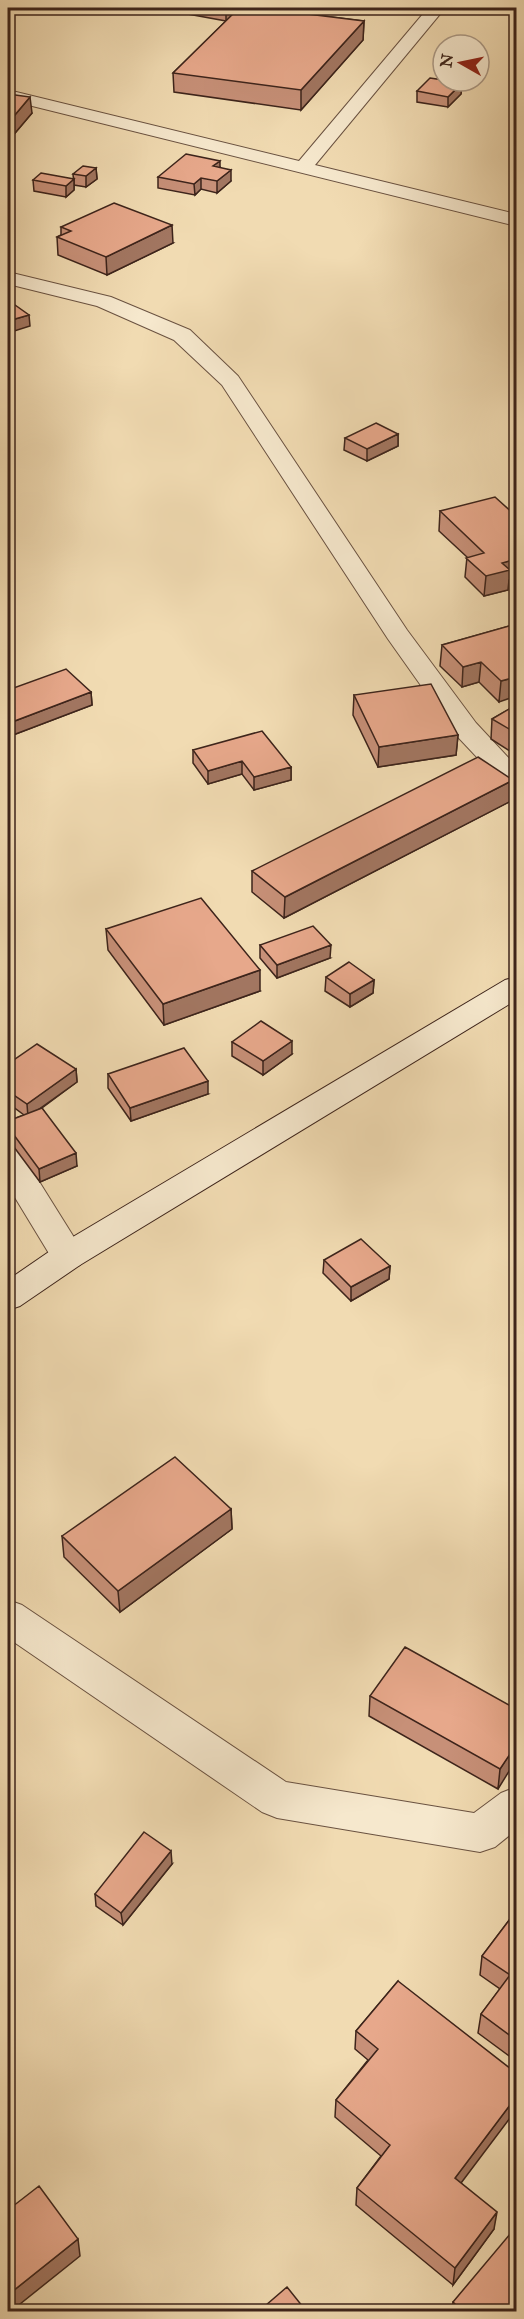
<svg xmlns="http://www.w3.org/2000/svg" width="524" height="2319" font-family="'IM FELL Great Primer',serif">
<rect width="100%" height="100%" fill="#f1dbb2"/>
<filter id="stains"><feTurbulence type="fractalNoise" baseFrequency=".00333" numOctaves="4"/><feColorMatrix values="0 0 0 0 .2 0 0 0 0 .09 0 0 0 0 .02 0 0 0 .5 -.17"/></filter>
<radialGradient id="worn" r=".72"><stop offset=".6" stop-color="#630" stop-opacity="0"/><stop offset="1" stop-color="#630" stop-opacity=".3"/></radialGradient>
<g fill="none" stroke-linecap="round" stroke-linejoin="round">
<!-- minor casing -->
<g stroke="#6a5241" stroke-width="2">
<path id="minor" d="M428,8h17l-130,157 201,49v12l-508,-126v-10l291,71z
M8,272l103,25 79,33 48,46 169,254 69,93 40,43v24l-10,-2 -50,-53 -68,-96 -166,-254 -48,-45 -77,-34 -89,-22z
M8,1147l12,4 60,96 5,9 -5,9 -12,4 -12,-4 -48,-79z
M8,1600l14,5 264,177 188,31 27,-20 15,-6v43l-21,17 -15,5 -203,-34 -15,-6 -254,-174z"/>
</g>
<!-- secondary casing -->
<g stroke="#3d241b" stroke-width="2">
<path id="secondary" d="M516,977v23l-436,265 -60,41 -12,4v-30l48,-33 449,-267z"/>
</g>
<!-- minor -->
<use href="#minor" fill="#f6e8cd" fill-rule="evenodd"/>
<!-- secondary -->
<use href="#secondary" fill="#f6e8cd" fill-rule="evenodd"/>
</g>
<!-- wall -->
<path fill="#c79078" stroke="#3d241b" stroke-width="1.5" d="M165,8h94l105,13 -1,19 -62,70 -127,-18 -1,-19 53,-52 -60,-11z
M481,8h27l-2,2z
M462,83l-1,11 -13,13 -31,-5v-11z
M8,94l24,19 -22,26h-2z
M220,167l11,14 -14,12 -16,-4 -6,6 -37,-7v-11z
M96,168l1,11 -11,8 -12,-2 -1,-11z
M74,179v11l-8,7 -32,-6 -1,-11z
M61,227l112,16 -66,32 -49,-20 -1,-18 4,-2z
M398,434v12l-31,15 -23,-11 1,-12z
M440,511l76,5v62l-7,2 -1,10 -24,6 -19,-19 2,-20 -28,-26z
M516,624l-17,78 -20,-20 -17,5 -22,-21 2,-21z
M8,690l83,2 1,13 -79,30 -5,-6z
M354,695l104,40 -2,20 -78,12 -25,-52z
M516,705v50l-25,-16 1,-20z
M193,750l98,17v13l-37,10 -12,-16 -34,10 -15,-21z
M511,801l-227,117 -32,-26v-21z
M106,929l154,62 -96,34 -56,-75z
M260,945l70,13 -53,20 -17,-20z
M326,977l48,3 -1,13 -23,14 -25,-16z
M232,1042l60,12 -29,21 -31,-19z
M8,1064l68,5 1,13 -35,26 35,58 -37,16 -32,-43v-18l16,-6 -16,-12z
M108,1074l100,20 -77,27 -23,-33z
M324,1260l66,6 -1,13 -38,22 -28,-28z
M231,1509l1,20 -112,83 -56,-55 -2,-21z
M370,1696l146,13 -18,80 -129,-73z
M172,1864l-49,61 -27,-19 -1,-12z
M516,1911v150l-38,-28 3,-19 19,-25 -20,-14 2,-19z
M398,1981l63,202 33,46 -41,56 -97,-80 1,-17 24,-32 -46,-39 1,-17 32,-40 -13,-11 1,-18z
M453,2302l63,10h-64z"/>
<!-- shaded-wall -->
<path fill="#a27661" stroke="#3d241b" stroke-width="1.5" d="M226,8h18l-18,13z
M364,21l-1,19 -62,70v-20z
M462,83l-1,11 -13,13v-10z
M30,97l2,16 -22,26 -1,-17z
M220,161v11l-7,-6z
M96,168l1,11 -11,8v-11z
M231,170v11l-14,12v-12z
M201,178v11l-6,6 -1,-11z
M74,179v11l-8,7v-11z
M172,225l1,18 -66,32 -1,-18z
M29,315l1,11 -22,7v-12z
M398,434v12l-31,15v-12z
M516,559v19l-7,2 -1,10 -24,6 2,-20 16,-13z
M481,662l-2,20 -17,5 1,-20z
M516,677v19l-17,6 2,-21z
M91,692l1,13 -79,30 -1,-13z
M458,735l-2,20 -78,12 1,-20z
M242,761v13l-34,10v-13z
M291,767v13l-37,10v-13z
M513,780l-2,21 -227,117 1,-21z
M331,945l-1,13 -53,20v-13z
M260,970v21l-96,34 -1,-21z
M374,980l-1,13 -23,14v-13z
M292,1041v13l-29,21v-14z
M76,1069l1,13 -49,35 -1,-13z
M208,1081v13l-77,27 -1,-13z
M76,1153l1,13 -37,16 -1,-13z
M390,1266l-1,13 -38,22v-14z
M231,1509l1,20 -112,83 -2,-21z
M516,1745v15l-18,29 2,-20z
M171,1851l1,13 -49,61 -2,-12z
M516,2097v13l-64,85 3,-17z
M497,2212l-3,17 -41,56 2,-17z
M78,2239l2,17 -70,56h-2v-17z"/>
<!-- building -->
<path fill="#e7a88b" stroke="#3d241b" stroke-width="1.5" d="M239,8h20l105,13 -63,69 -128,-17z
M430,78l13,2v1l19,2 -14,14 -31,-6z
M8,94l22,3 -21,25h-1z
M186,154l34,7 -7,5 18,4 -14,11 -16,-3 -7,6 -36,-7z
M83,166l13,2 -10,8 -13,-2z
M41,173l33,6 -8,7 -33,-6z
M114,203l58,22 -66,32 -49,-20 14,-6 -10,-4z
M8,300l21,15 -21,6z
M376,423l22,11 -31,15 -22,-11z
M495,497l21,19v43l-14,4 8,7 -24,6 -20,-18 18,-5 -44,-42z
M516,624v53l-15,4 -20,-19 -18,5 -21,-22z
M66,669l25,23 -79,30 -4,-5v-27z
M431,684l27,51 -79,12 -25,-52z
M516,705v28l-24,-14z
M262,731l29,36 -37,10 -12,-16 -34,10 -15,-21z
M478,757l35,23 -228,117 -33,-26z
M201,898l59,72 -97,34 -57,-75z
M313,926l18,19 -54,20 -17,-20z
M349,962l25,18 -24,14 -24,-17z
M261,1021l31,20 -29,20 -31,-19z
M37,1044l39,25 -49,35 -19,-13v-27z
M184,1048l24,33 -78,27 -22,-34z
M42,1108l34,45 -37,16 -31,-42v-6z
M361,1239l29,27 -39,21 -27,-27z
M175,1457l56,52 -113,82 -56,-55z
M405,1647l111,62v36l-16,24 -130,-73z
M144,1832l27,19 -50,62 -26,-19z
M516,1911v129l-35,-26 29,-39 -28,-19z
M398,1981l118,92v24l-61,81 42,34 -42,56 -98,-80 33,-43 -54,-45 42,-51 -22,-18z
M39,2186l39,53 -70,56v-85z
M516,2227v85h-53l-10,-10z
M287,2287l20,25h-49z"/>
<!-- margin -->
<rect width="524" height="2319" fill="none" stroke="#f1dbb2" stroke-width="30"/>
<rect x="9" y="9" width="506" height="2301" fill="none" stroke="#3d241b" stroke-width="3"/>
<rect x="15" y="15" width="494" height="2289" fill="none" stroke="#3d241b" stroke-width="1.5"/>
<!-- north arrow -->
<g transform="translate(461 63) rotate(279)"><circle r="28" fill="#f6e8cd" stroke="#ac9a86" stroke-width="1.5"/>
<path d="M0-4.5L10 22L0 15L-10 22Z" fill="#8f2418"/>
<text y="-9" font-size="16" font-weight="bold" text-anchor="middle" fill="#3d241b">N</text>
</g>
<rect width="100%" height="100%" filter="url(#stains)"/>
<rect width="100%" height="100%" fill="url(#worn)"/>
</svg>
